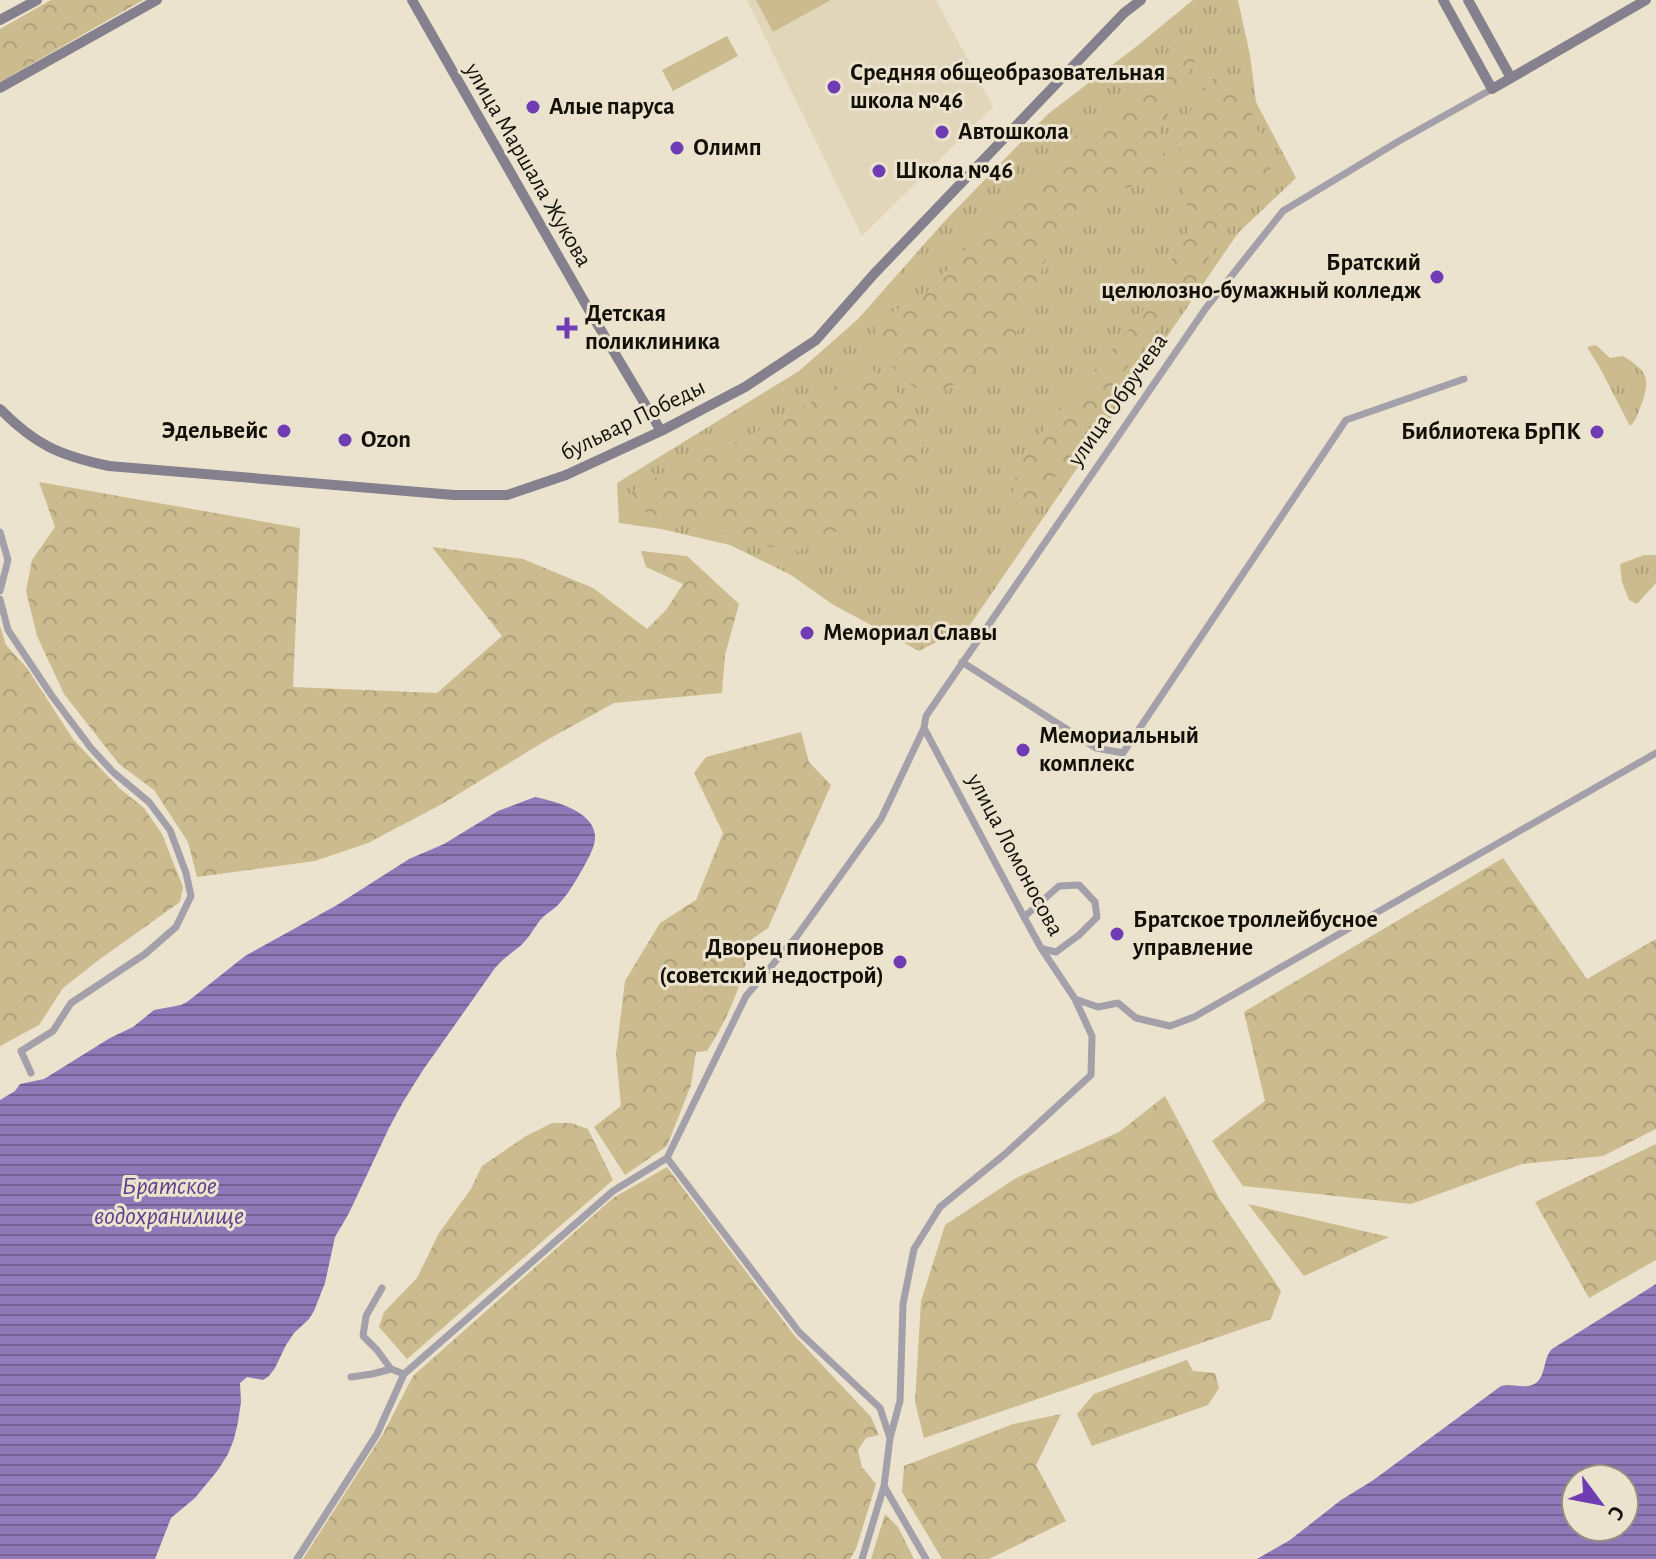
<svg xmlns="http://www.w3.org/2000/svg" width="1656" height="1559" font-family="'Alegreya Sans',sans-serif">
<defs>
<pattern id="grass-tufts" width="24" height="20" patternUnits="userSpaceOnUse" patternTransform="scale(2)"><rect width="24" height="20" fill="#ccbb8f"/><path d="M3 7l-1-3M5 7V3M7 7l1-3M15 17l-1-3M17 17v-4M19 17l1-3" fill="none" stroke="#aea07a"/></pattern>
<pattern id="forest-crowns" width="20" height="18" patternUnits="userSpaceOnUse" patternTransform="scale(2)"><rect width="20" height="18" fill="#ccbb8f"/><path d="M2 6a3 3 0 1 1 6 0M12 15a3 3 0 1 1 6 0" fill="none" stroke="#aea07a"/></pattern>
<pattern id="water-rules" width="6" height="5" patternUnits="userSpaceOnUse" patternTransform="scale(2)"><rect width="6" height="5" fill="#8f79b9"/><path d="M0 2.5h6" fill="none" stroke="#746295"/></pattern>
</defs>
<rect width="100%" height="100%" fill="#ebe3cd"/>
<!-- built -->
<path fill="#e1d6ba" d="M747,0h189l57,107 -131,129z"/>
<!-- grass -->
<path fill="url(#grass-tufts)" d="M1193,0h45l12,55 6,47 40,76 -58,55 -268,392 -51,26 -87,-47 -41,-29 -61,-30 -69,-16 -42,-6 -2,-40 182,-112 59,-52 84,-95 106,-110 89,-68z
M1596,345l14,13 13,-2c23,14 28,21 19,47 -4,9 -5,17 -12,23l-30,-58 -13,-21z
M1644,555h12v28l-19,21 -8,-4 -7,-18 -2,-18z"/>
<!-- forest -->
<path fill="url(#forest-crowns)" d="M51,0h92l-143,82v-53z
M1172,46l27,7 -40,79 11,40 -37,14 -50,13 -38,62 -34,87 -48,30 -32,23 -31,-26 -24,-27 -2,-26 52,-29 63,-69 88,-90 64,-47z
M1217,73l27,16 28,84 -38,41 -39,69 -74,92 -52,83 -35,47 -24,3 9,-49 119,-140 54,-95 -11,-40 -1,-58z
M866,364l40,36 18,41 -11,31 -31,27 -47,33 -37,19 -43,-7 -56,-21 -44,-8 -37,-14 48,-30 52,-21 76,-36z
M39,482l261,46 -7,159 144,6 65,-57 -70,-89 91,12 70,29 54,41 19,-19 17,-26 -37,-17 -5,-16 46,5 52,48 -14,51 -3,38 -108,10 -69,38 -103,63 -74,39 -53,18 -118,16 -9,-35 -34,-52 -35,-26 -55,-70 -27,-58 -11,-45 6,-31 23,-33z
M0,626l6,19 21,23 46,71 46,49 25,20 18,26 21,53 -3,15 -80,57 -37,29 -24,37 -39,21z
M801,732l8,30 22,23 -63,143 -17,12c-8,42 -21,75 -44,111l-11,1 -5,33 -24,61 -42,29 -31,-48 27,-21 -5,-52 9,-73 35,-58 36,-23 27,-67 -29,-60 12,-16z
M1503,858l84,121 69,-40v190l-53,27 -81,8 -111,40 -168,-18 -31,-45 53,-40 -21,-89z
M1165,1096l54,102 62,93 -10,28 -347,119 -9,-36 6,-101 24,-76 71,-47 103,-46z
M552,1123h19l17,6 25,51 -206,179 -28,-32 5,-15 33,-34 22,-45 32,-44 11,-23 44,-30z
M1656,1144v116l-67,38 -54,-96z
M667,1167l127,168 77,82 8,18 -13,3 -8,12 4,17 14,17 -20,65 -6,10h-547l80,-125 30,-58 200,-178z
M1248,1204l141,33 -85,39z
M1187,1360l6,11 22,2 4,15 -11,17 -116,41 -15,-32 17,-20z
M1061,1414l-25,51 30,56 -77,38h-47l-40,-67 2,-26 109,-42z
M885,1514l13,13 16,32h-43z"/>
<!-- pitch -->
<path fill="#ccbb8f" d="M756,0h75l-58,32z
M727,36l11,20 -65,35 -11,-21z"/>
<!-- water -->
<path fill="url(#water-rules)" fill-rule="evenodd" d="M535,797c19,4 58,14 60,38 1,12 -8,25 -13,35 -7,12 -15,26 -25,36 -4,4 -10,7 -15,12 -8,9 -13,21 -23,29 -9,7 -16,12 -24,21l-72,102 -20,32 -14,26 -40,85 -14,24 -10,46 -11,28 -5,8 -15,14 -8,12 -11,23 -6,8 -6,4 -16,-3 -7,6 1,19 -3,20 -4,17 -6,15 -10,16 -23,28 -24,20 -16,41h-155v-459l15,-9 5,-7 24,-5 66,-41 23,-11 21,-17 27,-5 6,-3 58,-46 92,-51 72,-46 35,-15 54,-33z
M1656,1284v275h-399l33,-19 51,-40 31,-19 129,-95c10,-2 18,1 27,0 20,-3 13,-26 24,-37zM1624,1479v48h-48v-48z"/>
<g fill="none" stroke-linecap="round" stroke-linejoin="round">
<!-- street -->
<path stroke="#a3a0aa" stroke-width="7" d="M0,532l8,28 -8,31
M0,599l8,31 44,66 39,52 22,24 36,30 21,28 16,43 5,23 -15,31 -31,27 -74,49 -18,28 -32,20 10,22
M962,662l134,86 27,5 223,-333 118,-41
M1024,917l35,-31 20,-1 16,17 2,15 -18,18 -23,17 -13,-3
M1075,999l23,8 20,-4 18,15 34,8 24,-9 462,-264
M667,1158l132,174 81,76 10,30 -6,48 42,73
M382,1288l-16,28 -3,20 14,14 14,19 13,5
M351,1377l21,-3 19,-5
M890,1438l10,-37 3,-97 11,-55 26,-42 65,-53 86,-79 1,-39 -17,-37 -34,-51 -17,-31 -100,-189
M297,1559l80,-125 27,-60 209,-183 54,-33 79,-162 51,-60 84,-117 43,-91 2,-12 280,-408 77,-97 116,-70 93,-52
M862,1559l22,-73"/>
<!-- secondary -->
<path stroke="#84808d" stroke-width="10" d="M412,0l177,310 72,121
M1443,0l49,89 154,-89
M1468,0l43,78
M0,20l37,-20
M0,88l157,-88
M0,409c35,36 61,47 109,57l345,29h53l59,-20 95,-44 84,-44 71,-47 58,-66 250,-261 17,-13"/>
</g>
<!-- markers -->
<g fill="#6f3cb3" stroke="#ebe3cd" stroke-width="3">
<circle cx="834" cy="87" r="8"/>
<circle cx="533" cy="107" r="8"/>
<circle cx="942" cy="132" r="8"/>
<circle cx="677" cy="148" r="8"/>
<circle cx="879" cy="171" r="8"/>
<circle cx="1437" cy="277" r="8"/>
<path d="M563 316h8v8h8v8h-8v8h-8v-8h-8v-8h8z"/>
<circle cx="284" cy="431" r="8"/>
<circle cx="1597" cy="432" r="8"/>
<circle cx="345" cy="440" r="8"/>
<circle cx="807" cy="633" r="8"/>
<circle cx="1023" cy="750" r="8"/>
<circle cx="1117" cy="934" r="8"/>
<circle cx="900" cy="962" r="8"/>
</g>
<g text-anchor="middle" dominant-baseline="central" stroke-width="6" stroke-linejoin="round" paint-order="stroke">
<!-- poi labels -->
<g font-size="24" font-weight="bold" fill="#131009" stroke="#ebe3cd" text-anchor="start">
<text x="850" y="73">Средняя общеобразовательная<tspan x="850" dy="28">школа №46</tspan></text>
<text x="549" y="107">Алые паруса</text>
<text x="958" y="132">Автошкола</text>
<text x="693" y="148">Олимп</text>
<text x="895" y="171">Школа №46</text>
<text x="1421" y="263" text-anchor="end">Братский<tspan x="1421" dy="28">целюлозно-бумажный колледж</tspan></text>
<text x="585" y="314">Детская<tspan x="585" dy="28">поликлиника</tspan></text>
<text x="268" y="431" text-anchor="end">Эдельвейс</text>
<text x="1581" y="432" text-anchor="end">Библиотека БрПК</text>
<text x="361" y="440">Ozon</text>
<text x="823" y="633">Мемориал Славы</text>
<text x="1039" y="736">Мемориальный<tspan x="1039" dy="28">комплекс</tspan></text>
<text x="1133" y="920">Братское троллейбусное<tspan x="1133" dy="28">управление</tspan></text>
<text x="884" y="948" text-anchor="end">Дворец пионеров<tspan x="884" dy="28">(советский недострой)</tspan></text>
</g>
<!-- street labels -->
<g font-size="24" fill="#131009" stroke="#ebe3cd">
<text transform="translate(528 165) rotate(60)">улица Маршала Жукова</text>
<text transform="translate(1118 400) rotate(-55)">улица Обручева</text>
<text transform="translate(633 420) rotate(-26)">бульвар Победы</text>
<text transform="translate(1015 855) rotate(62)">улица Ломоносова</text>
</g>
<!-- water labels -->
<g font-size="26" font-style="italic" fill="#5d3e8d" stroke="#ebe3cd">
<text x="169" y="1186">Братское<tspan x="169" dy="30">водохранилище</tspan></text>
</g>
</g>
<!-- north arrow -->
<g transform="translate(1600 1503) rotate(122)"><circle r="38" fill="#ebe3cd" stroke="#958f7f" stroke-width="2"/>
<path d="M0-6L14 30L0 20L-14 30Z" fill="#6f3cb3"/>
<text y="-12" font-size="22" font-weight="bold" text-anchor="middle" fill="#131009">С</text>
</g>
</svg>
